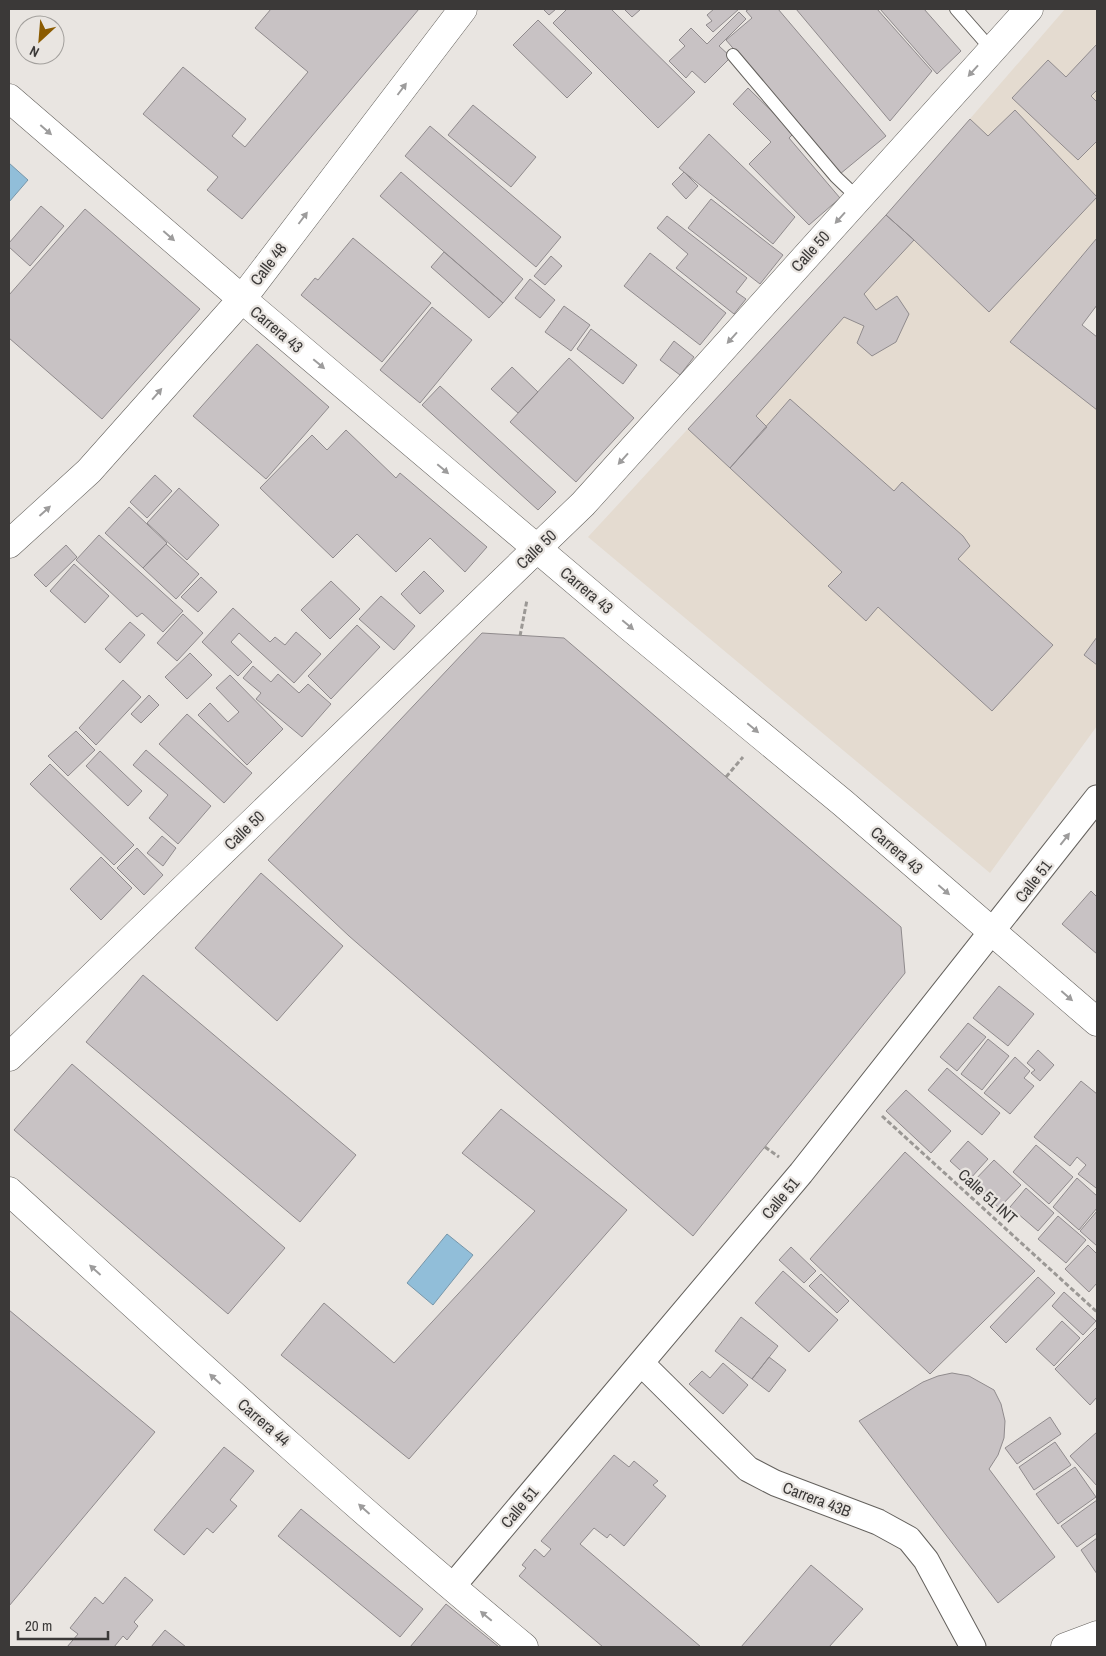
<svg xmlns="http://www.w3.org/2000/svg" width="1106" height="1656" font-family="'Archivo Narrow',sans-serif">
<rect width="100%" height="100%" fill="#e9e5e1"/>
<!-- built -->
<path fill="#e4dbd0" d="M1065,9h32v229l-87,104 87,68v316l-107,147 -402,-336 317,-343z"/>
<!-- water -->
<path fill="#91bed9" stroke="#7796a9" d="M9,163l19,17 -19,22z
M447,1234l26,21 -40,50 -26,-22z"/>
<!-- building -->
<path fill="#c8c2c4" stroke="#908b8d" d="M271,9h148l-177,210 -35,-29 11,-13 -75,-63 40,-47 63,52 -14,17 13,11 63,-75 -53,-44z
M543,9h13l-7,6z
M567,9h44l84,83 -37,36 -105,-105z
M624,9h17l-9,8z
M714,9h25l-26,23 -7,-7 6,-4 -5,-6z
M749,9h29l108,127 -46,38 -114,-134 26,-22 -6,-7z
M796,9h81l55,62 -42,50z
M880,9h44l37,42 -24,23z
M739,12l7,7 -27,27 12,11 -26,26 -13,-12 -6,7 -17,-17 16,-15 -6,-6 12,-12 16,16z
M538,20l54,53 -25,25 -54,-53z
M1097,44v46l-6,6 6,6v39l-19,19 -66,-62 36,-38 18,17z
M748,88l46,45 -5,5 51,60 -31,27 -60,-61 22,-22 -38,-38z
M473,105l63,52 -25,30 -63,-52z
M1015,110l82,87 -108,115 -75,-72 -28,-25 84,-96 18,17z
M430,126l131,111 -25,30 -131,-111z
M709,134l86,83 -22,27 -94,-76z
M401,172l122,107 -20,24 -123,-107z
M684,172l14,14 -12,13 -14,-15z
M711,199l72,56 -23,29 -72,-56z
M41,206l23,20 -34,40 -21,-19v-4z
M85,209l115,100 -98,110 -93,-81v-43z
M886,215l28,25 -50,54 12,16 21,-14 12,18 -13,28 -24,14 -15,-13 7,-17 -20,-9 -88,99 11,11 -37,41 -42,-39z
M667,216l80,62 -11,14 10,7 -12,15 -58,-46 12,-14 -31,-26z
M353,238l78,65 -49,59 -81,-67 14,-17 3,2z
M1097,238v67l-15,20 15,12v73l-87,-68z
M444,252l59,51 -14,15 -58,-51z
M650,253l76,60 -26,32 -76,-59z
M551,256l11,10 -17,19 -11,-9z
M530,279l25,21 -15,18 -25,-20z
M564,306l26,19 -19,26 -26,-19z
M432,307l40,33 -52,63 -40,-33z
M591,329l46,36 -14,19 -46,-35z
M674,341l20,16 -14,18 -20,-15z
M257,344l72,63 -63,72 -73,-63z
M569,358l65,60 -58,64 -66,-60z
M512,367l26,25 -20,21 -27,-24z
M440,386l116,106 -18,18 -116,-105z
M790,399l104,92 8,-9 61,54 7,10 -12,13 95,86 -61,66 -114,-104 -12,14 -38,-35 14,-14 -112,-104z
M346,430l50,48 4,-5 87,74 -22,25 -35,-34 -34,34 -39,-38 -24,24 -73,-70 52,-53 15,15z
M155,475l17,16 -25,27 -17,-16z
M179,488l40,37 -32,35 -40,-37z
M129,507l38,36 -24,25 -38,-35z
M99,535l84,76 -20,21 -21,-19 -5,4 -61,-57z
M166,544l33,30 -23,25 -33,-31z
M66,545l11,12 -31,30 -12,-12z
M74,564l35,32 -24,27 -35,-32z
M424,571l20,20 -24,23 -19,-20z
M201,577l16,15 -19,20 -17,-15z
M331,581l29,28 -30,30 -29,-29z
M381,596l34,30 -21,24 -35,-31z
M233,608l37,34 5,-5 10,8 11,-13 25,22 -27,29 -55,-50 -8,9 21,20 -14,14 -36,-34z
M183,614l20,19 -26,28 -20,-18z
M130,622l15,13 -25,28 -15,-14z
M357,625l23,22 -49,52 -23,-23z
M482,633l82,5 337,289 4,46 -212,263 -344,-300 -81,-76z
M1097,637v28l-13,-10z
M190,653l22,22 -25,24 -22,-22z
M253,666l18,16 7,-8 21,19 9,-9 23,20 -29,33 -46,-38 5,-6 -18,-15z
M230,675l53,54 -36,36 -49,-50 12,-12 18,19 11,-10 -23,-24z
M123,680l18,17 -45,48 -17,-17z
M149,695l10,10 -18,18 -10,-9z
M187,714l65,59 -28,30 -65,-59z
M76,731l19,19 -27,26 -20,-20z
M146,750l65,56 -33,38 -29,-26 19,-23 -35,-30z
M100,751l42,40 -14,15 -42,-40z
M50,764l84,81 -20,20 -84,-81z
M162,836l14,12 -13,18 -16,-13z
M137,848l26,27 -19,20 -27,-27z
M101,857l31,31 -31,32 -31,-31z
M261,873l82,73 -66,75 -82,-73z
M1091,891l6,6v57l-35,-30z
M143,975l213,180 -56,67 -214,-180z
M999,986l35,28 -26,32 -35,-28z
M968,1023l18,14 -29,34 -17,-14z
M988,1039l21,17 -27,34 -21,-16z
M1038,1050l16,15 -14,16 -9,-8 4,-3 -8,-7z
M1015,1057l15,14 -6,7 10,8 -24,28 -26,-21z
M72,1064l213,184 -57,66 -214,-184z
M947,1068l53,45 -18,22 -54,-45z
M1081,1081l16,13v92l-1,2 -18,-14 8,-9 -9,-8 -7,9 -36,-29z
M906,1090l45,41 -20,22 -45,-42z
M501,1109l126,101 -218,249 -128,-104 43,-52 70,60 141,-152 -73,-58z
M968,1141l20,18 -18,20 -20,-18z
M1036,1145l37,32 -24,27 -36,-32z
M905,1152l130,119 -105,103 -120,-115z
M994,1160l27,25 -22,23 -27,-25z
M1077,1178l20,18v12l-18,22 -26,-23z
M1026,1188l28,25 -16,18 -28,-24z
M1097,1211v35l-17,-15z
M1058,1216l28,24 -20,23 -28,-24z
M1088,1245l9,9v29l-8,9 -24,-23z
M791,1247l25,24 -12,12 -25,-23z
M783,1271l55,49 -29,32 -54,-49z
M821,1274l28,27 -12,12 -28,-27z
M1038,1277l17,16 -49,50 -16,-16z
M1064,1292l32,29 -13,14 -31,-29z
M9,1310l146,122 -146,174z
M741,1317l37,29 -26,33 -37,-28z
M1062,1321l18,17 -26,28 -18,-17z
M1097,1327v70l-7,8 -35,-36z
M769,1357l17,13 -17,22 -17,-13z
M723,1363l25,22 -25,29 -34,-30 13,-13 8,7z
M952,1373l17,3 25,14 7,14 4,17 -1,17 -6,17 -9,14 66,88 -57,46 -139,-182 64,-39 15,-6z
M1050,1417l11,17 -44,30 -12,-16z
M1097,1432v54l-27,-30z
M1055,1442l16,23 -37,25 -15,-23z
M224,1447l30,24 -24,29 7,6 -24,27 -6,-5 -23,27 -30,-25z
M614,1455l15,12 5,-6 24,20 -5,4 13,11 -42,50 -14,-12 -3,4 -13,-10 -14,16 121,103h-98l-84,-71 7,-8 -4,-3 13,-16 9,8 7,-8 -10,-8z
M1075,1467l21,30 -38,27 -22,-30z
M1097,1500v33l-20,14 -16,-21z
M301,1509l122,100 -23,28 -122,-101z
M1097,1538v36l-16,-24z
M811,1565l52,44 -34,38h-88z
M125,1577l28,23 -19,22 4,4 -11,14 -4,-4 -9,11h-47l11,-13 -8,-6 25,-31 8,7z
M446,1604l53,43h-89z
M165,1630l21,17h-35z"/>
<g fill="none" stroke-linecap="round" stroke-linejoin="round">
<!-- lane casing -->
<g stroke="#64615d" stroke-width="14">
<path id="lane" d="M956,9l36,41
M733,55l103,122 22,21"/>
</g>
<!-- street casing -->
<g stroke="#64615d" stroke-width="27">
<path id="street" d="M641,1363l107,106 27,14 103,39 31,17 17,21 47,87
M452,1587l349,-414 296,-375"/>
</g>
<!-- secondary casing -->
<g stroke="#64615d" stroke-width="29">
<path id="secondary" d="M9,98l233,201 389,329 212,175 254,219
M9,544l80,-73 153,-172 221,-290
M9,1057l574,-553 446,-495
M9,1191c169,154 338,310 515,456
M1065,1647l32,-12"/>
</g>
<!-- path -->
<path stroke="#9b9895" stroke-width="3" stroke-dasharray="5 2.5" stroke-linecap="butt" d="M520,636l7,-36
M726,777l17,-20
M882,1116l215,196
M765,1147l14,10"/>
<!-- lane -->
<use href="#lane" stroke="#fff" stroke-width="12"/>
<!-- street -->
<use href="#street" stroke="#fff" stroke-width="25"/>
<!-- secondary -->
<use href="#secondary" stroke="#fff" stroke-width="28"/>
</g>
<!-- one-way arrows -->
<defs><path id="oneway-solid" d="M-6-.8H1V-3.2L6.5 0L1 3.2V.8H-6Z" transform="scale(1.25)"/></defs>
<g fill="#9d9c9c">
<use href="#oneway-solid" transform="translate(973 71) rotate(132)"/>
<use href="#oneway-solid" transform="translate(402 89) rotate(-53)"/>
<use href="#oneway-solid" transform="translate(46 130) rotate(41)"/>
<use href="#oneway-solid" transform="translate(303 218) rotate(-53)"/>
<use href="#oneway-solid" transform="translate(840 218) rotate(132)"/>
<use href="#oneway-solid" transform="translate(169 236) rotate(41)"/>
<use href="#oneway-solid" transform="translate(732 338) rotate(132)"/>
<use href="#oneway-solid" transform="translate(319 364) rotate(40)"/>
<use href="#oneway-solid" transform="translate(157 394) rotate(-49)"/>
<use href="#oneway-solid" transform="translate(623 459) rotate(132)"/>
<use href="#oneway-solid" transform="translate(443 469) rotate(40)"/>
<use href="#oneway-solid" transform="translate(45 511) rotate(-42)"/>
<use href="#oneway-solid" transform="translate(628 625) rotate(40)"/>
<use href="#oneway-solid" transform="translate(753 728) rotate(40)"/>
<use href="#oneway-solid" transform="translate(1065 839) rotate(-52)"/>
<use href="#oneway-solid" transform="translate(944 890) rotate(41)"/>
<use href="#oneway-solid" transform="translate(1067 996) rotate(41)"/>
<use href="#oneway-solid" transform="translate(95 1270) rotate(-138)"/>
<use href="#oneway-solid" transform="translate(215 1379) rotate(-138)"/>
<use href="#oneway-solid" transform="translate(364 1509) rotate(-138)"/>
<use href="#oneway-solid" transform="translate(486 1616) rotate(-140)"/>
</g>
<g text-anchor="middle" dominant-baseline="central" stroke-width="4.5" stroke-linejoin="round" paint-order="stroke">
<!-- street labels -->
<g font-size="16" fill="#3b3938" stroke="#e9e5e1">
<text transform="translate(810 251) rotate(-48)">Calle 50</text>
<text transform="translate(268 264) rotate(-53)">Calle 48</text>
<text transform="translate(277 329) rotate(40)">Carrera 43</text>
<text transform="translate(536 549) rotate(-44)">Calle 50</text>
<text transform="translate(587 590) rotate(40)">Carrera 43</text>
<text transform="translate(244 830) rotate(-44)">Calle 50</text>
<text transform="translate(897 850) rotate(41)">Carrera 43</text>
<text transform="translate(1033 881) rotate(-52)">Calle 51</text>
<text transform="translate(988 1196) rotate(42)">Calle 51 INT</text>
<text transform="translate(780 1198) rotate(-50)">Calle 51</text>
<text transform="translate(264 1422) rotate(41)">Carrera 44</text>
<text transform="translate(817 1499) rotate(21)">Carrera 43B</text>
<text transform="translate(519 1507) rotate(-50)">Calle 51</text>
</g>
</g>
<!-- border -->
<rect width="1106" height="1656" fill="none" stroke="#3b3938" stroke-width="20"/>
<!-- north arrow -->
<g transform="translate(40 40) rotate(206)"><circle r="24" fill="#e9e5e1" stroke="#a3a09d"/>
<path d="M0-4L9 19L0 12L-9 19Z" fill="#8b5b01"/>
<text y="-8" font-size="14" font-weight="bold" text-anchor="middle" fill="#3b3938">N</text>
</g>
<!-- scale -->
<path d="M18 1631v8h90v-8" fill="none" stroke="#3b3938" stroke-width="2.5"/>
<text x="25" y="1631" font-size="15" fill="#3b3938" stroke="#e9e5e1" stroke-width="4" paint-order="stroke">20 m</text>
</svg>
